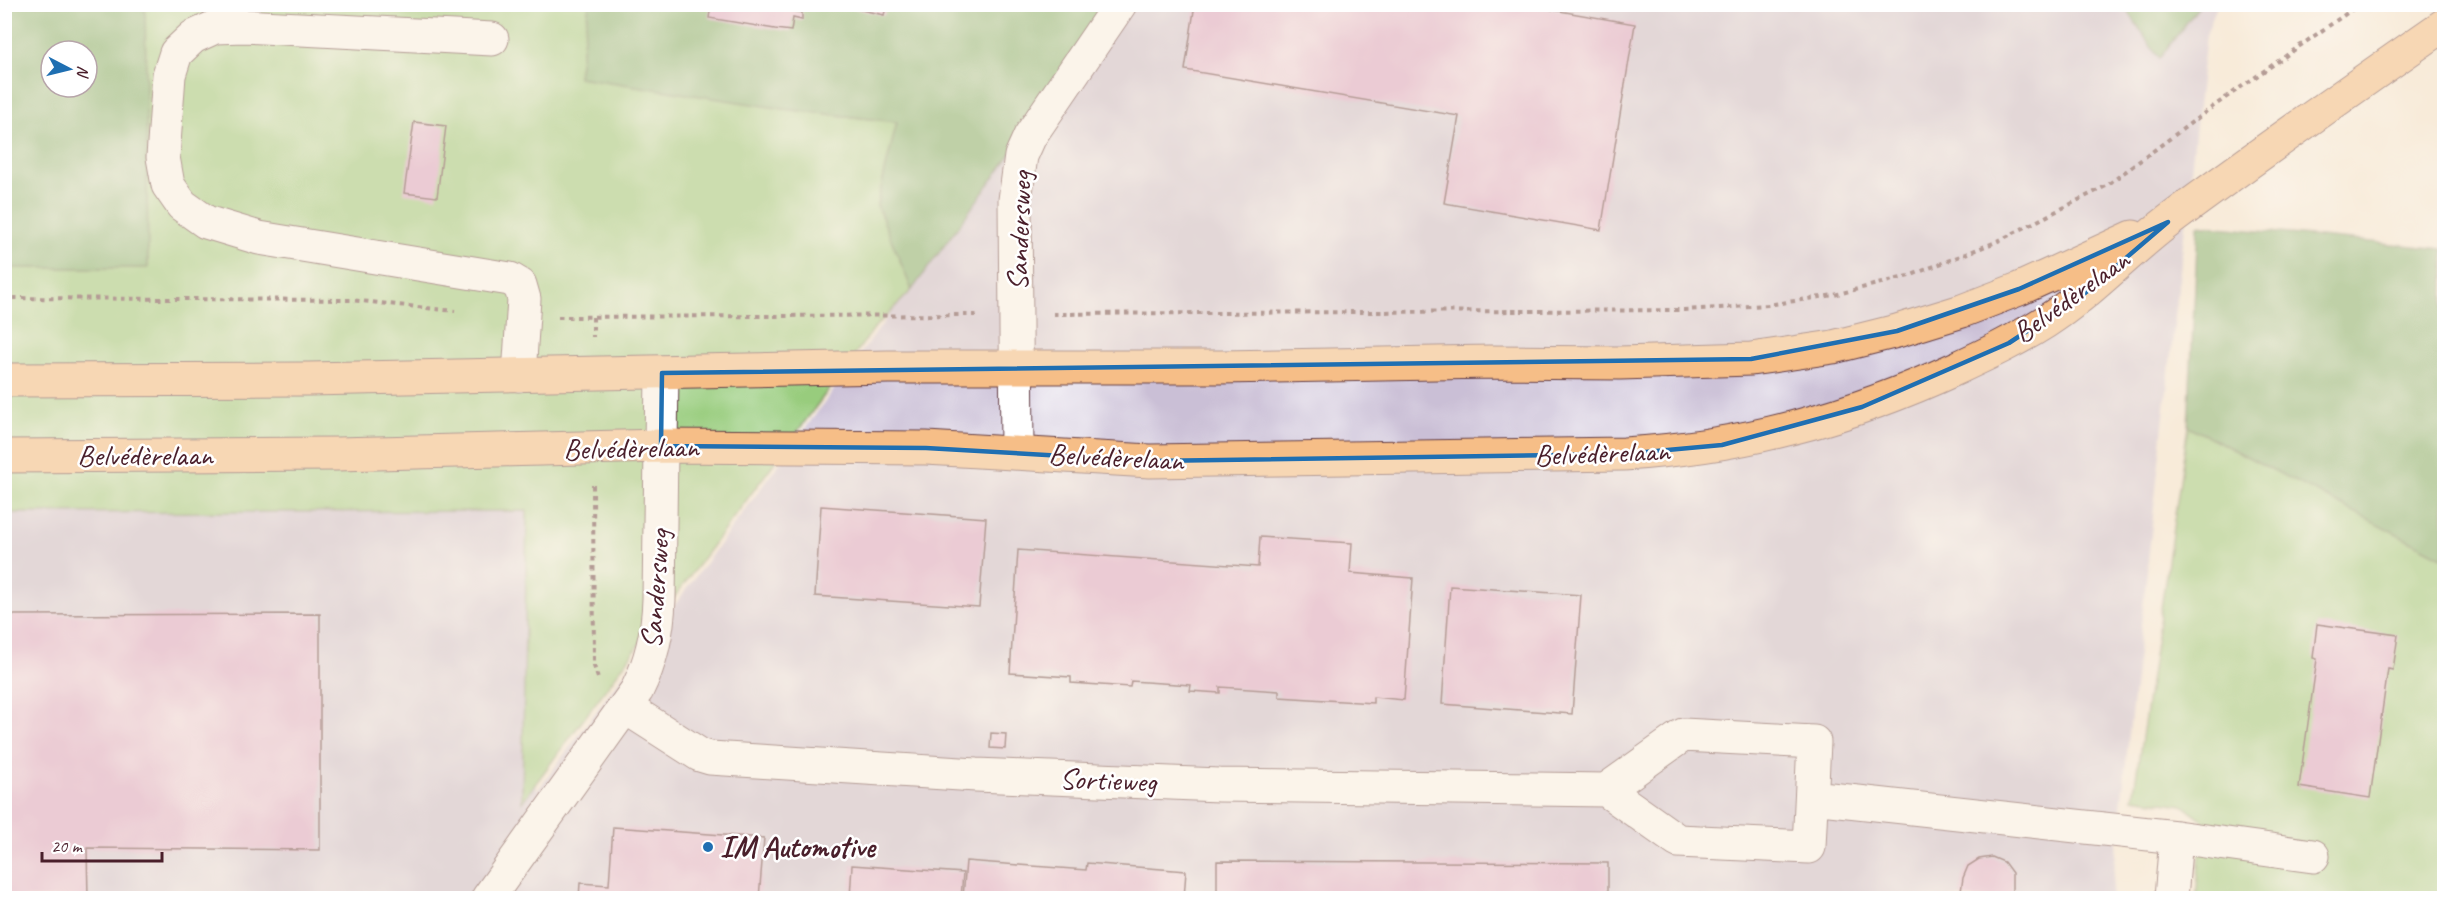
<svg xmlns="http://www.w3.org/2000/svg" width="2449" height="903" font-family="Caveat,sans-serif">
<rect width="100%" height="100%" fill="#fff"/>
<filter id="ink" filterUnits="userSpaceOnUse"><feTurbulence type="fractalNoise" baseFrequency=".0167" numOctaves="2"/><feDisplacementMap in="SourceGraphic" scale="12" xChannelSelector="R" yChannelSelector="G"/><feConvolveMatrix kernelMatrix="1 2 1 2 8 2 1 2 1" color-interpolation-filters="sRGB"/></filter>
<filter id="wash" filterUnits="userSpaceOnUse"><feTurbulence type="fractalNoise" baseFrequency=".008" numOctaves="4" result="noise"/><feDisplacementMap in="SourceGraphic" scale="24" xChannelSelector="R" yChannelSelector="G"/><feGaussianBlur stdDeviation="1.35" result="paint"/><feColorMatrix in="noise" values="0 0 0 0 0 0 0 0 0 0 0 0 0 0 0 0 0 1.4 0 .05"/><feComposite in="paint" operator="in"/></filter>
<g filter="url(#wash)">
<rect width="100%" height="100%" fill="#f8ebd9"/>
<!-- industrial -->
<path fill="#cabfd6" d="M1118,5h1099l-11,30 -95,863h-2106l-1,-387 526,-3 7,283z"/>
<!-- green -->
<path fill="#98cc7d" stroke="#717654" stroke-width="1.5" d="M589,4l-11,72 206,33 113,13 -20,83 35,85 -36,36 -354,476 5,-291 -522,2 -1,-245h144l-3,-263z
M2188,426l256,132v340h-248l7,-78 -20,-15 -50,-7z"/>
<!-- forest -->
<path fill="#7ab06c" stroke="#62684c" stroke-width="1.5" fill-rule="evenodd" d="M4,5h141l3,263h-143zM51,51h36v36h-36z
M589,5h530l-207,285 -35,-85 20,-83 -113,-13 -206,-32z
M2124,5h76l-41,54z
M2198,225l246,24v309l-256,-132z"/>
<g id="blocks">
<!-- building -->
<path fill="#dca5ce" d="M847,4h40l-3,11 -31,-7z
M1195,4h324l116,20 -34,206 -157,-27 15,-87 -274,-46z
M711,5h84l-1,6 8,1v8l-9,-2 -2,13 -16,-2 -66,-11z
M414,122l32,4 -9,71 -33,-4z
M821,506l165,12 -7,89 -164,-11z
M1260,537l92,6 -2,30 63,5 -9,122 -31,-3v6l-94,-6v-6l-59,-4v6l-30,-2 1,-6 -60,-4 -1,6 -59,-4v-6l-61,-4 8,-123 240,17z
M1450,586l131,9 -9,119 -130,-10z
M320,614v236l-233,-2 1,50h-84v-283z
M2317,624l81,11 -5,35 -5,-1 -18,129 -71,-11 18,-128 -4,-1z
M991,733l15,1 -1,15 -15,-1z
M613,827l151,11 -5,60h-180l1,-15 29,2z
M1992,857l12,5 8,11v25h-52l3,-20 5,-12 11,-7z
M966,861l120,9 1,-7 99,8 -2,27h-221z
M1217,861l391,2v35h-391z
M852,865l111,8 -2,25h-111z"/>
</g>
</g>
<g filter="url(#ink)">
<use href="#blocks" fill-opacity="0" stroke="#643e45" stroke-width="1.5"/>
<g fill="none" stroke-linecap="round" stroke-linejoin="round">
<!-- minor casing -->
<g stroke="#643e45" stroke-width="35">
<path id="minor" d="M492,39l-248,-13 -29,1 -22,10 -17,16 -7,22 -6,82 5,28 14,20 24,17 53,16 251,41 10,6 4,14 -5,76
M1017,452l-2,-252 6,-44 9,-20 90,-132
M625,707l75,48 10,3 266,17 243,10 387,5
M1683,735l131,7 -5,105 -131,-6 -72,-51z
M1812,797l364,40 137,19
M488,898l149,-208c15,-30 21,-58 22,-91l3,-226
M2171,898l5,-61"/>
</g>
<!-- major casing -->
<g stroke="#643e45" stroke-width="35">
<path id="major" d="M4,380l305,-1 579,-12h333l268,-5 131,1 131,-4 82,-12 64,-16 65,-20 57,-22 114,-52
M4,456l333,-2 324,-8 265,2 224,13 474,-7c119,-7 225,-36 333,-86 30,-14 60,-28 88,-46 46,-29 82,-70 125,-102 90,-67 182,-131 274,-195"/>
</g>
<!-- path -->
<path stroke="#643e45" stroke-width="4" stroke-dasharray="4.5 4.5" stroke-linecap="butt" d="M4,298l347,2 104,11
M1053,314l631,-4 84,-5 66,-10 75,-19 87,-34 110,-56 105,-78 149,-104
M558,317l422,-2
M593,317v20
M593,485l1,181 5,15"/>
<!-- minor -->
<use href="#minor" stroke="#fff" stroke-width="33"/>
<!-- major -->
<use href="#major" stroke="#f6be87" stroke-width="33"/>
</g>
</g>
<!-- marked area -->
<path d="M0 0H2449V903H0ZM2168,222l-83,71 -76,50 -147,64 -140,38 -98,9 -474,7 -224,-13 -265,-2 1,-73 1089,-14 146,-28 122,-42z" fill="#f8ebd9" fill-opacity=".55" fill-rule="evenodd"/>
<path fill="none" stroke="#1f6fb2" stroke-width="4.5" stroke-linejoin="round" d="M2168,222l-83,71 -76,50 -147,64 -140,38 -98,9 -474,7 -224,-13 -265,-2 1,-73 1089,-14 146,-28 122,-42z"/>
<!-- markers -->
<circle fill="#1f6fb2" stroke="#fff" stroke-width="2" cx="708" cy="847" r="6"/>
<g text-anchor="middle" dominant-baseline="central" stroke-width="5" stroke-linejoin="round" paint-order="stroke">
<!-- street labels -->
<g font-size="30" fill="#4a1f2b" stroke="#fff">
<text transform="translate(1019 231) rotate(-88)">Sandersweg</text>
<text transform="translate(2071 296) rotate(-36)">Belvédèrelaan</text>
<text transform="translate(631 448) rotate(-1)">Belvédèrelaan</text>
<text transform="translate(1602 453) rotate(-2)">Belvédèrelaan</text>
<text x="145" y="455">Belvédèrelaan</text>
<text transform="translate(1116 457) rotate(3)">Belvédèrelaan</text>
<text transform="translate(655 589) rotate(-86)">Sandersweg</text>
<text transform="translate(1108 780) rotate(2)">Sortieweg</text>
</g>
<!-- poi labels -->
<g font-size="30" font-weight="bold" fill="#4a1f2b" stroke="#fff" text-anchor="start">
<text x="720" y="847">IM Automotive</text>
</g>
</g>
<!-- margin -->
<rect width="2449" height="903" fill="none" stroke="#fff" stroke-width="24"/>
<!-- north arrow -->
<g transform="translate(69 69) rotate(97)"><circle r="28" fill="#ffffff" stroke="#b7a5aa" stroke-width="1.5"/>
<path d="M0-4.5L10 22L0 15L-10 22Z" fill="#1f6fb2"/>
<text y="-9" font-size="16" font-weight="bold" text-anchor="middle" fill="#4a1f2b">N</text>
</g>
<!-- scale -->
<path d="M42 852v9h120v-9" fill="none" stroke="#4a1f2b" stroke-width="3"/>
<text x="51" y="852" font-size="18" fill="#4a1f2b" stroke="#ffffff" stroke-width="4.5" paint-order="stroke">20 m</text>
</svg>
